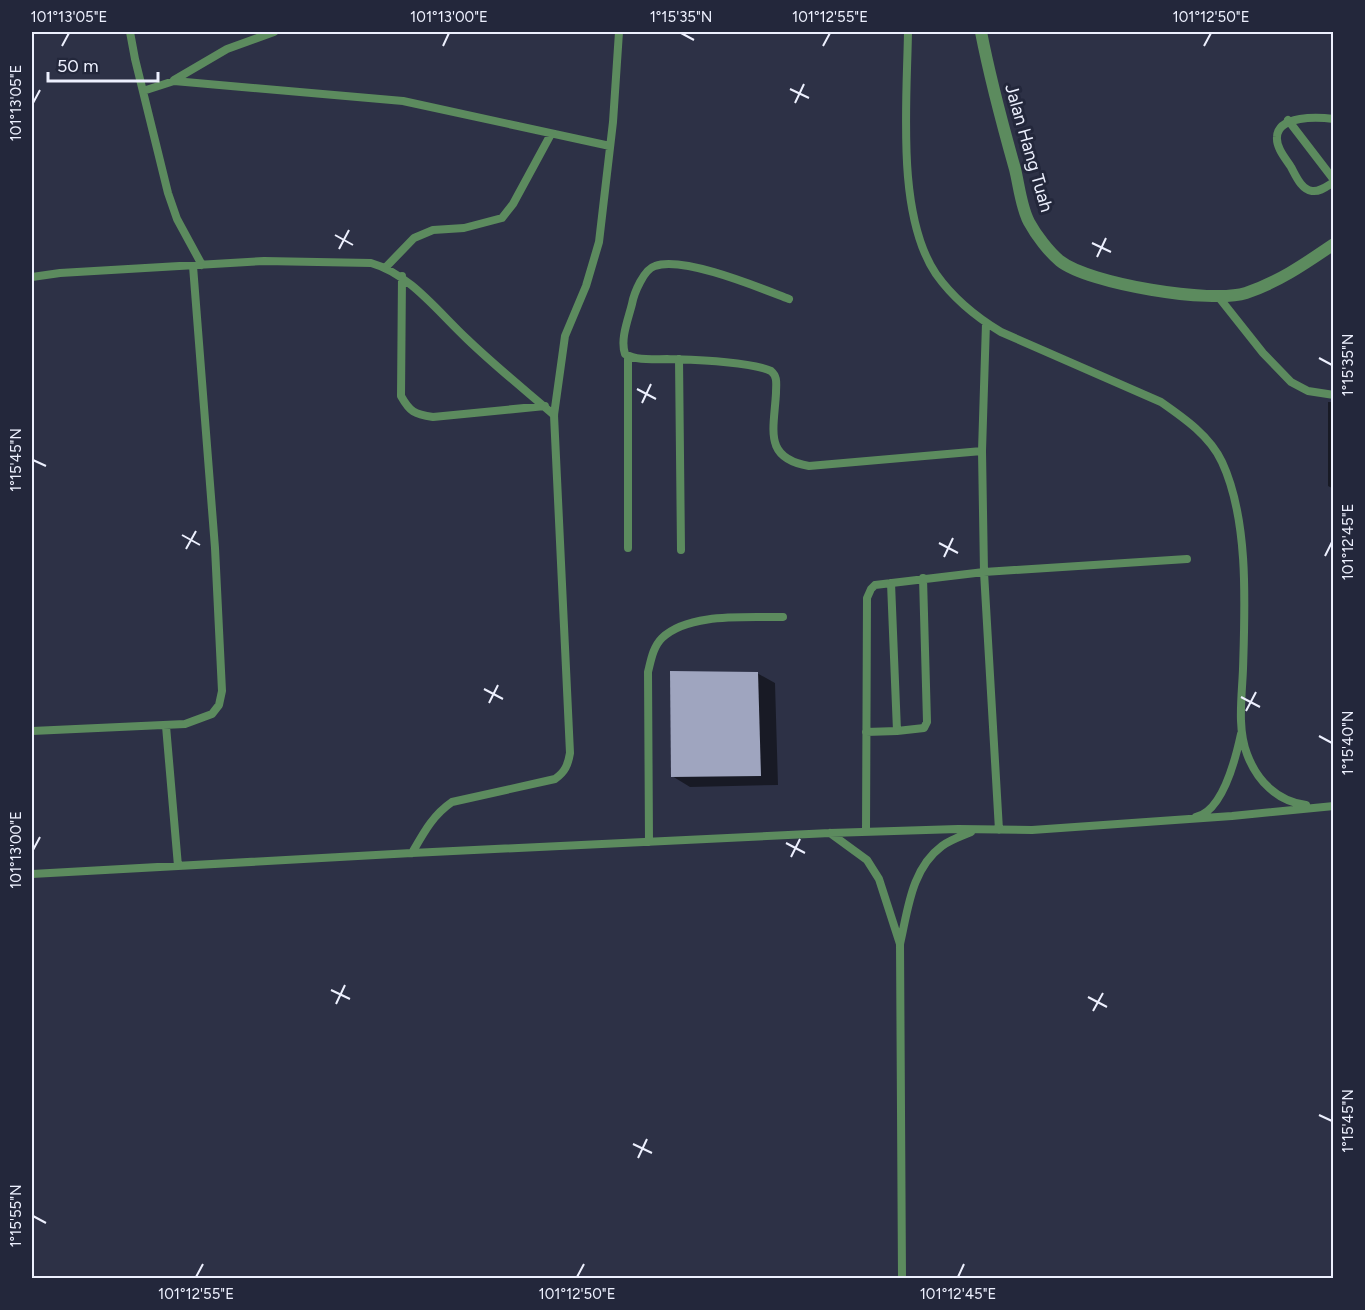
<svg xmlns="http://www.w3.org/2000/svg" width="1365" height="1310" font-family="Figtree,sans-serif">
<rect width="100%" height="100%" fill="#2d3146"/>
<!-- shadow -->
<path fill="#0007" d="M1328,402h6v87l-6,-3z
M757,673l18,10 3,102 -88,2 -18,-11z"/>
<!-- building -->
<path fill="#9fa5bf" d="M670,671l88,1 3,104 -90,1z"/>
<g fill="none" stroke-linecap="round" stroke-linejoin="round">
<!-- service -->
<path stroke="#5c8b5e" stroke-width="8" d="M130,32l5,27 33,134 9,26 25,46
M908,32c-1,69 -12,183 28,242 17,24 40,43 65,58l160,70c23,16 49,34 61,60 27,58 23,143 21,207 -1,27 -6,59 4,85 10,27 30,47 59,51
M174,80l53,-31 47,-17
M143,91l31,-10 229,20 207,45
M1334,119c-16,-2 -56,-4 -57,18 -1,11 9,22 14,30 5,9 10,22 21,24 9,1 15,-5 22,-9
M1288,120l46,60
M386,267l28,-29 19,-8 31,-2 38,-10 11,-14 38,-70
M402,276l-1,120c9,16 13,18 32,21l112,-11
M32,277l28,-4 204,-12 107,2c39,11 67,49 96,76 28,27 58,51 87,76
M1217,295l46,58 28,29 17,9 26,4
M789,299c-29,-11 -105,-43 -134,-33 -11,3 -21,27 -23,38 -4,16 -12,35 -7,50 12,7 28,5 42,5 25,1 82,2 104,12 7,6 5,13 5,22 -2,37 -13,65 33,73l173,-15
M986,323l-4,128 2,121 15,258
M679,359l2,191
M628,548v-192
M891,583l6,148
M166,726l12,140
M32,731l153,-7 27,-10 7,-9 3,-14 -7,-143 -22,-282
M866,732l31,-1 27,-3 3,-6 -4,-144
M1196,817c27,-6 40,-60 45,-83
M866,832l1,-234 4,-9 4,-4 109,-13 203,-13
M830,833l37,27 12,19 21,65
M649,842l-1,-170c3,-12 5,-25 14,-34 27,-26 86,-20 121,-21
M412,853c12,-21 21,-38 40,-51l103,-23c10,-7 13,-14 15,-26l-16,-338 11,-79 21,-50 13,-44 14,-120 6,-90
M32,874l380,-21 418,-20 128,-4 74,1 200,-14 102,-10
M902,1278l-2,-334c8,-34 11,-75 42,-98 8,-6 20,-10 29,-14"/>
<!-- minor -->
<path stroke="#5c8b5e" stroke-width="12" d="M981,32c9,46 21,91 34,137 4,16 6,38 14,53 7,13 20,30 31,39 29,23 152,43 186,32 33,-11 60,-30 88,-49"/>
</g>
<!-- ticks -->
<path fill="none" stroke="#edf0fe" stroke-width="2" d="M681,33l13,7M62,46l7,-13M443,46l6,-13M823,46l7,-13M1204,46l7,-13M790,89l19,9M33,103l7,-13M795,103l9,-19M335,235l18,10M1092,243l19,9M339,249l10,-19M1097,257l9,-19M1319,358l13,7M637,389l19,10M642,403l9,-19M33,460l13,6M182,535l18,10M939,543l19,10M186,549l10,-18M1325,556l7,-14M944,557l9,-19M484,689l19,10M1241,697l19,10M489,703l9,-18M1246,711l10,-19M1319,736l13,7M786,843l19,10M33,850l7,-13M791,857l9,-18M331,990l19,9M1088,997l19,10M336,1004l9,-19M1093,1011l10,-18M1319,1115l13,6M633,1144l19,9M638,1158l9,-19M33,1216l13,7M196,1277l7,-13M577,1277l7,-13M958,1277l6,-13"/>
<g text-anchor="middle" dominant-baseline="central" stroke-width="6" stroke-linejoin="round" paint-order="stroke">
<!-- street labels -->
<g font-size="18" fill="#edf0fe" stroke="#23273b">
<text transform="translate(1029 148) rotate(74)">Jalan Hang Tuah</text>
</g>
</g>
<!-- border -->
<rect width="1365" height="1310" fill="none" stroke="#23273b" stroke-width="66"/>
<!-- scale -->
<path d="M48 72v9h110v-9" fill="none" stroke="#edf0fe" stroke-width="3"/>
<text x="57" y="72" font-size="18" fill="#edf0fe" stroke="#23273b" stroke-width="4.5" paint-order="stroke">50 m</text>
<rect x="33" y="33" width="1299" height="1244" fill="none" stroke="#edf0fe" stroke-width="2"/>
<g font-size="15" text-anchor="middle" fill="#edf0fe">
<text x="69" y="22">101°13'05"E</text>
<text x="449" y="22">101°13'00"E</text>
<text x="681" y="22">1°15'35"N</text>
<text x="830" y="22">101°12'55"E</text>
<text x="1211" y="22">101°12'50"E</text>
<text transform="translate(16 103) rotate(-90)" y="5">101°13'05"E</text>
<text transform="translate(1348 365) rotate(-90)" y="5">1°15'35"N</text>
<text transform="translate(16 460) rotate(-90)" y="5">1°15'45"N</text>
<text transform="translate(1348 542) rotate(-90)" y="5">101°12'45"E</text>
<text transform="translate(1348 743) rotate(-90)" y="5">1°15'40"N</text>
<text transform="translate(16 850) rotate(-90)" y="5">101°13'00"E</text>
<text transform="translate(1348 1121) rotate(-90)" y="5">1°15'45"N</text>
<text transform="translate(16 1216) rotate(-90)" y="5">1°15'55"N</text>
<text x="196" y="1299">101°12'55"E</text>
<text x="577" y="1299">101°12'50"E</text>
<text x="958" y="1299">101°12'45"E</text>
</g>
</svg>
